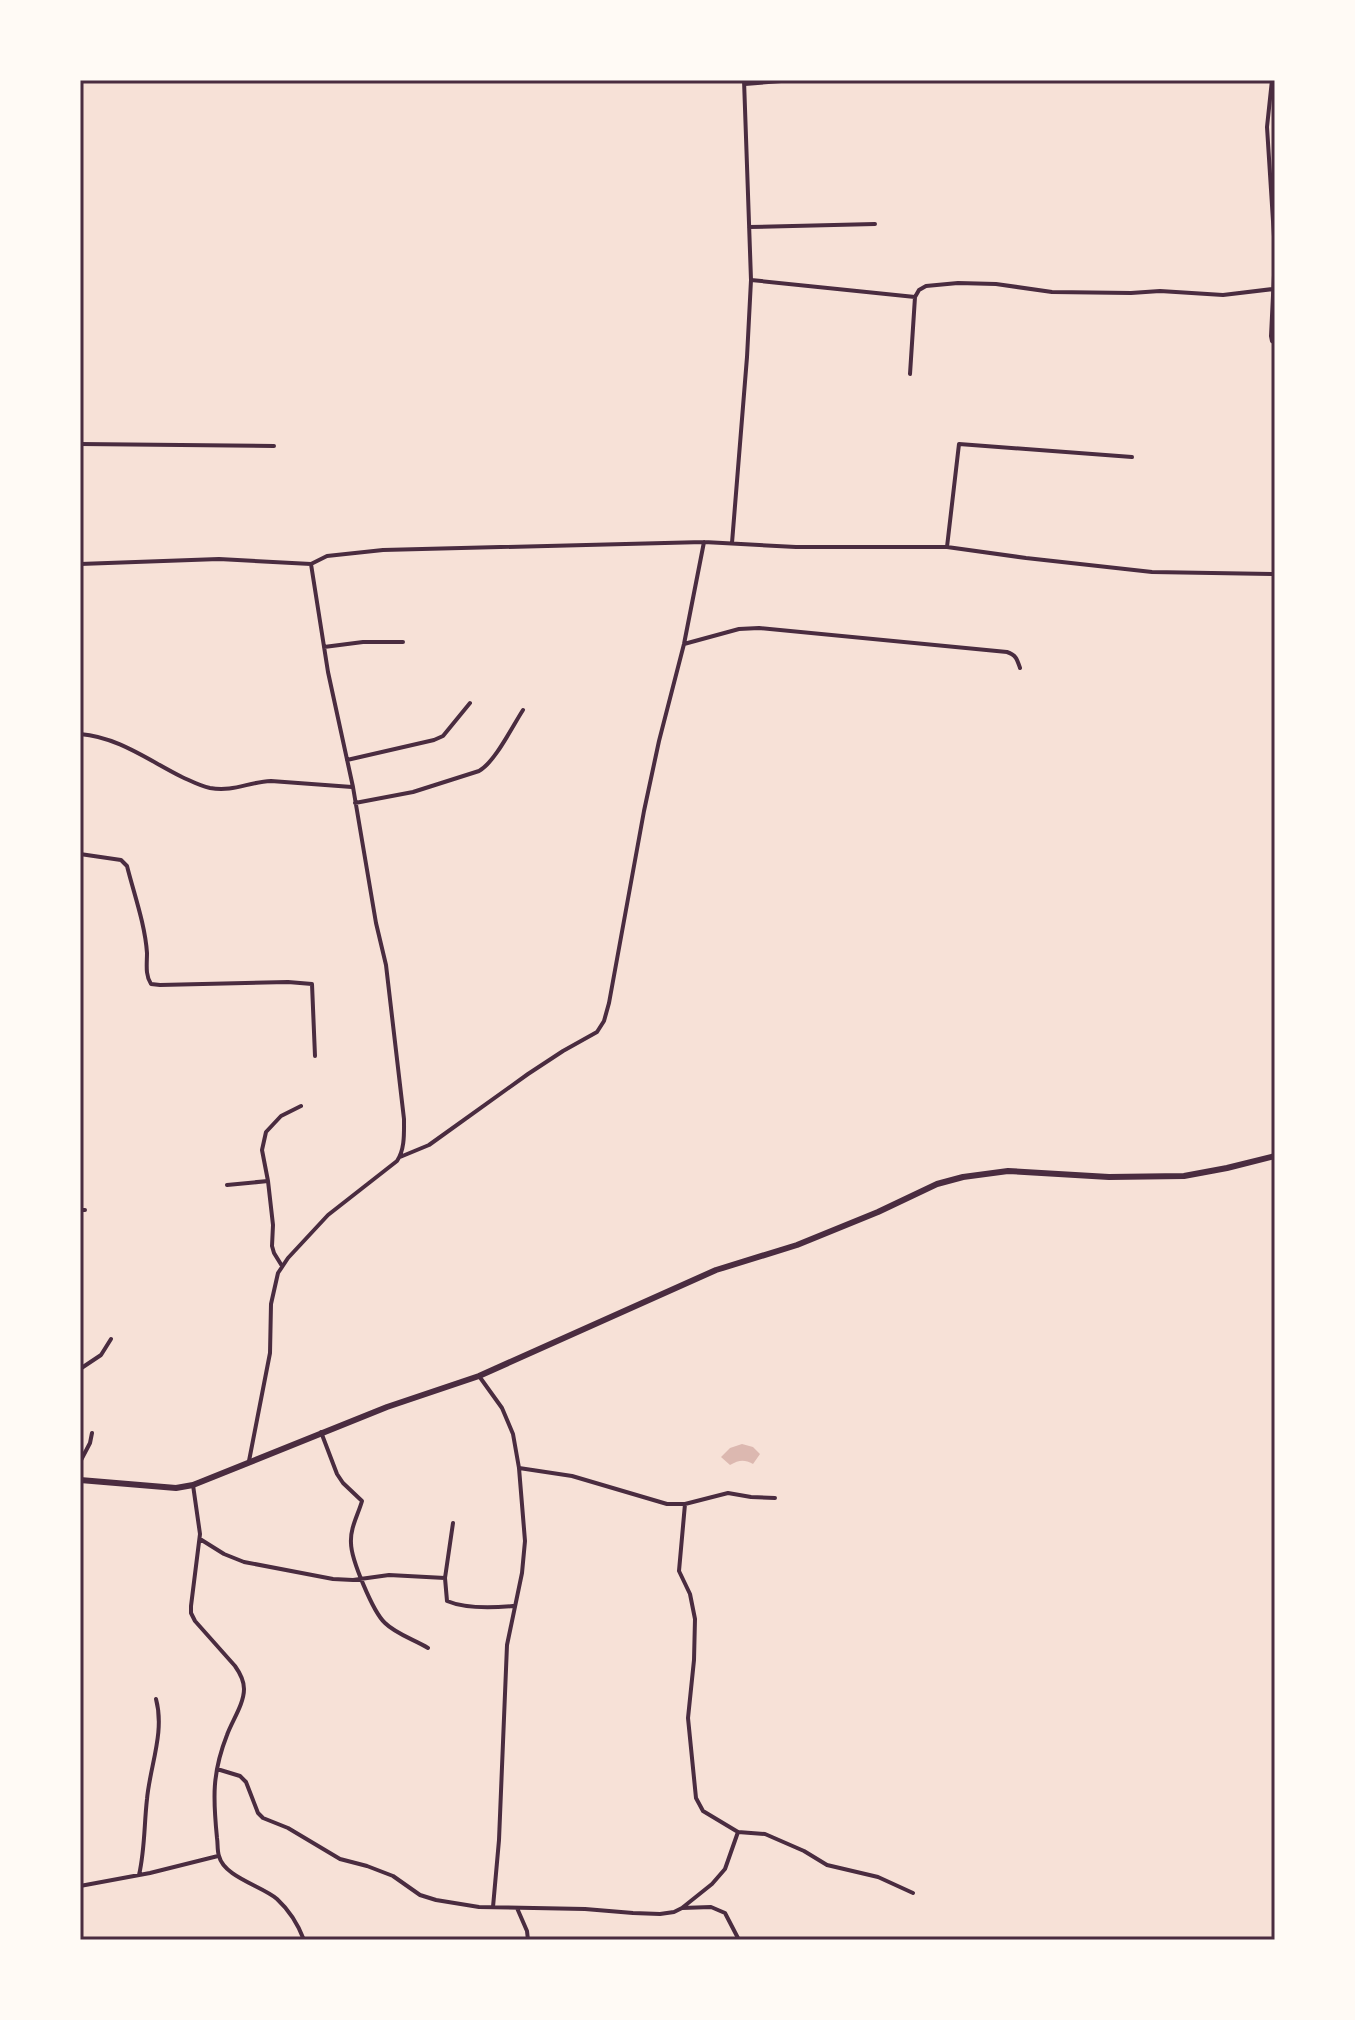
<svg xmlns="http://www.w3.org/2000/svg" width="1355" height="2020" font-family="Roboto,sans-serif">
<rect width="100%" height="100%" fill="#f7e1d7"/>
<!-- water -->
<path fill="#dcb8b0" d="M742,1444l11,3 7,7 -7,10c-9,-5 -14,-4 -23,1l-9,-8 9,-9z"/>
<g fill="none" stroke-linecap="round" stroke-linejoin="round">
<!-- minor -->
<path stroke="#4a2c40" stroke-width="4" d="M1272,80l-5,47 8,125
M745,84l49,-4
M749,227l126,-3
M1275,255l-4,81 1,5 3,2
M751,280l164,17
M910,374l5,-77 4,-7 7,-4 32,-3 38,1 56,8 79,1 29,-2 63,4 50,-6
M80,444l194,2
M732,543l15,-186 4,-77 -7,-200
M947,547l12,-103 173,13
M80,564l139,-5 92,5 16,-8 56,-6 321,-8 92,5h151l79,11 126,14 123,2
M684,644l55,-15 20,-1 248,24c9,3 10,7 13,16
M324,647l39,-5h40
M80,734c38,3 68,26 102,43 9,4 18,9 28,11 24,4 38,-6 61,-7l81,6
M347,760l87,-20 9,-4 27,-33
M355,803l58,-11 66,-21c16,-9 33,-44 44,-61
M80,854l41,6 6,6c7,28 18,58 20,87 0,11 -2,22 4,31l9,1 128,-3 24,2 3,72
M400,1157l29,-12 99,-71 35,-23 34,-19 7,-11 5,-18 35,-192 15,-70 25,-97 20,-102
M227,1185l41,-4
M80,1210h5
M282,1266l-8,-13 -2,-7 1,-21 -5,-44 -6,-31 4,-18 15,-16 20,-10
M80,1369l21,-14 10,-16
M479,1376l23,32 11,26 6,34 6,73 -3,32 -15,72 -8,195 -6,67
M321,1432l16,42 6,9 19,18c-4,14 -12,27 -11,42 0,16 22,69 34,80 11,11 30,17 43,25
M249,1461l21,-108 1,-49 7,-31 10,-15 40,-43 69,-54c8,-12 7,-28 7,-42l-18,-154 -10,-42 -23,-136 -25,-115 -17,-108
M80,1462l10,-19 2,-10
M519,1468l53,8 95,28h18l43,-11 23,4 24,1
M193,1485l7,49 -9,72v7l4,8 40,45c5,7 9,14 9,23 0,15 -12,32 -17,46 -15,38 -14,63 -10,103 1,6 0,12 2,18 5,21 43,30 58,43 13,12 21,25 27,41
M685,1504l-6,67 11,23 5,25 -1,41 -6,58 8,80 7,13 35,21 27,2 39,17 23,14 51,12 35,16
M453,1523l-8,55 2,23c19,8 45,7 66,5
M200,1539l24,15 20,8 89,17 20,1 36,-5 56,3
M217,1769l23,7 6,6 12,31 5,5 25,10 52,31 27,7 26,10 27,19 16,5 43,7 106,2 48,4 27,1 14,-2 8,-4 29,-1 14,6 14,27
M139,1875c6,-26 5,-50 8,-76 3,-33 18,-67 9,-100
M80,1886l70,-13 68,-17
M517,1908l10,23 1,9
M682,1908l30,-24 13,-15 13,-37"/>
<!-- tertiary -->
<path stroke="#4a2c40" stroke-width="6" d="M80,1480l96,8 17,-3 194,-78 92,-31 237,-106 81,-25 81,-33 59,-28 26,-7 45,-6 101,6 75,-1 43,-8 48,-12"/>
</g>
<!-- border -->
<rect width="1355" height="2020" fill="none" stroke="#fffaf5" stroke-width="164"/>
<rect x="82" y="82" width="1191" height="1856" fill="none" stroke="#4a2c40" stroke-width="3"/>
</svg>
